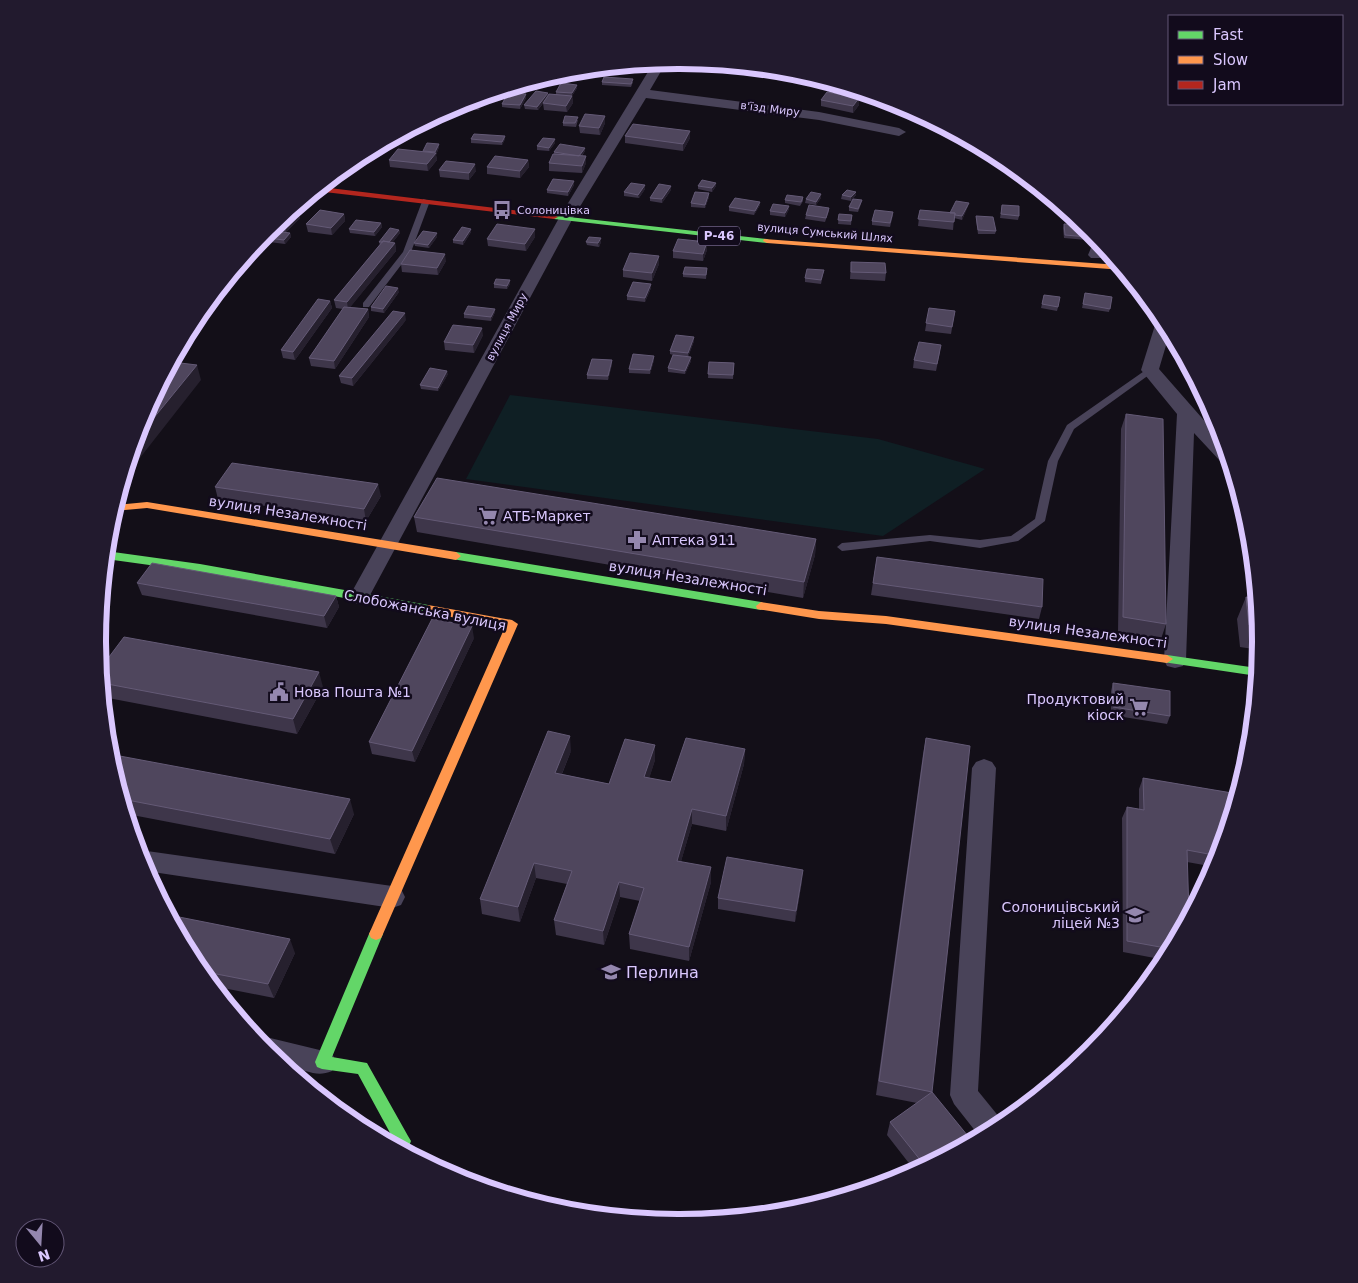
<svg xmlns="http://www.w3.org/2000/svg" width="1358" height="1283" font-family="'DejaVu Sans',sans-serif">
<rect width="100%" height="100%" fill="#130f18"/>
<!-- green -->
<path fill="#0f1f24" d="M510,395l368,44 107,30 -102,67 -417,-57z"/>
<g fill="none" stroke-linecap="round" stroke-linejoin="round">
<!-- lane -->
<path fill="#494359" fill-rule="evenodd" d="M423,199l7,2 -19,51 -42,55h-6v-4l40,-51z
M1150,367l5,3 -2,2 -79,57 -16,32 -13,60 -27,20 -38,7 -50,-7 -88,10 -5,-4 5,-4 88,-8 50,5 31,-4 24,-17 13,-58 19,-36z"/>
<!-- street -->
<path fill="#494359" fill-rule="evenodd" d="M667,61l-17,29 169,22 80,16 7,4 -7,4 -80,-16 -173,-22 -73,120 -204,379 -3,5 -7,2 -7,-2 -3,-5 210,-379 95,-156z
M1098,239l8,11 -5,8h-10l-3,-3 5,-12z
M1162,318l8,14 -11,37 64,73 7,21 -9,-1 -27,-29 -8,227 -3,6 -8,2 -8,-2 -3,-6 13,-246 -36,-44 15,-48z
M984,759l8,3 4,6 -18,323 26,32 -24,14 -26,-33 -4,-9 22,-327 4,-6z
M140,850l252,36 9,3 4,8 -4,8 -9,3 -246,-37 -8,-20z
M266,1037l66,16 4,9 -4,9c-10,4 -16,3 -27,0 -25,-5 -31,-11 -47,-31z"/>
<!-- fast -->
<path fill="#63d668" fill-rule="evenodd" d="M551,215l216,24 4,2 -4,2 -213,-24 -4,-2z
M106,551l94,13 228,41 5,4 -5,4 -228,-41 -94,-13z
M456,552l305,50 5,4 -5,4 -309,-51 -1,-3 1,-3z
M1167,655l90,13v8l-94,-14 -2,-3z
M376,928l5,2 2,4 -51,123 35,6 41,73 3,5 -4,11 -13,-7 1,-3 -37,-68 -36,-5 -5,-2 -2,-5 54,-128 2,-4z"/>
<!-- slow -->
<path fill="#ff974d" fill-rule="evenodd" d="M764,239l355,26 4,5 -356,-27 -4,-2z
M147,502l309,50 5,4 -5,4 -309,-52 -33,3 2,-6z
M761,602l58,9 67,5 281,39 6,4 -6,4 -281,-39 -67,-5 -62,-10 -1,-3z
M428,605l84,15 6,4 -135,310 -2,4 -5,2 -5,-2 -2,-4 136,-307 -81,-15 -1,-3z"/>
<!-- jam -->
<path fill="#b3261e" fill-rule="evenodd" d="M321,187l233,28 4,2 -4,2 -238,-28z"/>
</g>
<!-- wall -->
<path fill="#3e364a" d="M640,64l-4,9 -18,-1 1,-6z
M602,82h31l-2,5 -29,-2z
M577,85v3l-5,8 1,7 -6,9 -23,-2 -1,-7 2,-2 -7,9 -13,-1 -1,-4 24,-9 8,-1v-3z
M503,90l-3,6 -11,-1v-1z
M526,94v4l-6,11 -18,-2v-3z
M859,98v7l-6,8 -32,-7v-6z
M484,100l-5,10 -19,-1v-3z
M605,116v7l-5,12 -20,-2 -1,-7z
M578,120l-2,7 -13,-1v-3z
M505,136v3l-3,6 -31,-2v-4z
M625,136l65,2 -7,13 -58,-8z
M555,143l-6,8 -12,-1v-4z
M439,144v3l-3,8 1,5 -9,11 -38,-4 -1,-7 34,-8z
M585,148v3l-3,5 4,7 -4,10 -33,-2v-8l5,-9v-2z
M375,154l-10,12 -16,-2 7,-6z
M528,160l1,7 -9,11 -33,-4v-7z
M439,170l37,1 -7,9 -29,-3z
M716,183v3l-4,6 -14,-3v-3z
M574,185l-6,11 -21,-3v-3z
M645,185v4l-6,9 -15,-2v-4z
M671,190l-9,13 -12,-2v-3z
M842,195h14l-5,6 -10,-2z
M709,197l-4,11 -14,-1v-4z
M803,197v4l-3,5 -15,-3v-3z
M821,198l-5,7 -11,-2 1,-4z
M862,200l-1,4 -3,8 -9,-1v-4z
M760,202v3l-6,10 -25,-4v-4z
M1002,205l17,11 -1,4 -18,-2z
M968,206l-6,14 -8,-2 -1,12 -35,-4 2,-16 30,3z
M829,208v3l-4,11 -20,-3 1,-4z
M789,209l-4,8 -15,-2v-4z
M293,210l7,8 -14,14 -17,-3z
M344,214l1,7 -13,14 -24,-3 -2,-8z
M839,214l13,1 -1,10 -13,-1z
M893,215l-3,12 -18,-2v-4z
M976,216l20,15 -1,3h-17l-2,-14z
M381,223l1,4 -7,9 -25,-3 -1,-4z
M1064,224l24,13 -1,3 -23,-2 -1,-10z
M471,229v3l-8,13 -10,-2v-3z
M399,230l1,3 -8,10h3l1,8 -46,56 18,2 1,8 -34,52 -24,-3 -2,-8 34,-49 -7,-1 -2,-8 46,-55 -1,-3z
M290,233l1,4 -6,7 -16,-2 -1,-4z
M437,237l-8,11 -14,-2 -1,-3z
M535,237l-9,14 -38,-5 -1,-7z
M586,242h15l-2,5 -12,-2z
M707,242v8l-4,11 -30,-3v-7z
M446,261l-8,14 -36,-3 -1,-8z
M851,262l35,11 -1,8 -35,-2z
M659,264l-7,17 -29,-4v-7z
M707,268l-1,11 -23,-2v-3z
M824,270l-3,14 -16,-2v-4z
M494,284h16l-3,5 -13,-1z
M651,284v4l-6,14 -18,-2v-4z
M399,292l-15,21 -13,-2v-4z
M1085,293l27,4 -3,15 -27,-4z
M1044,295l14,12 -1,4 -16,-3z
M330,301l2,7 -37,52 -12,-2 -2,-8z
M929,308l26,3 -4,23 -26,-3z
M495,312l-4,9 -27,-3v-4z
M406,320l-53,66 -12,-3 -2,-7z
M483,335l-9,18 -29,-3 -1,-8z
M694,341l-6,16h3v4l-6,13 -17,-2v-4l5,-13 -3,-1v-3z
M940,352l-4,19 -23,-3 1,-8z
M654,356v4l-4,14 -21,-1v-4z
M612,360v4l-4,16 -21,-1v-4z
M709,362l25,1 -1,16 -25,-1z
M448,374l-10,17 -17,-2 -1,-4z
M1126,414l40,210 -5,15 -43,-6 3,-204z
M215,487l166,9 -15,25 -148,-22z
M414,517l402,22 -1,16 -12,43 -386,-66z
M877,557l165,50 -3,12 -168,-24z
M137,583l199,13 3,11 -12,21 -185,-33z
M1246,597l10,2 4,43v8l-20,-3 -3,-28z
M474,638l-59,124 -43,-8 -3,-12z
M100,669l223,18 -26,47 -194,-37z
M1113,683l57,33 -3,8 -56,-9v-24z
M926,738l6,355 40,48 -57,30 -28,-36 3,-13 27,-19 -41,-8 47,-341z
M655,745v15l-6,18 22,4 74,-33 -1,15 -18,67 -34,-7 -11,37 30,21 -22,79 -59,-12 -1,-15 11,-33 -20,-4 -16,48 -48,-10 -2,-15 13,-36 -31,-6 -16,44 -38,-8 -2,-15 91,-148 -9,23 47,10z
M109,754l245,60 -19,40 -208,-40z
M1143,778l95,16 -23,73 -28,-5 2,53 -24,45 -42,-8 -1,-134 5,-11 12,2v-20z
M802,881l-7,41 -77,-13v-11z
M295,953l-21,45 -61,-12 -18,-22z"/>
<!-- shaded-wall -->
<path fill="#26202e" d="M577,85v3l-5,8v-3z
M548,93v3l-10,14 -1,-3z
M526,94v4l-6,11v-4z
M572,96l1,7 -6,9 -1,-6z
M483,97l1,3 -5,10 -1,-3z
M859,98v7l-6,8v-7z
M605,116v7l-5,12 -1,-7z
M690,131v7l-7,13v-7z
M505,136v3l-3,6v-3z
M555,139v4l-6,8v-3z
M439,144v3l-3,8 1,5 -9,11 -1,-7 8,-11v-1z
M585,148v3l-6,8v-3z
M375,151v3l-10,12 -1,-4z
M586,156v7l-4,10v-7z
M528,160l1,7 -9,11v-7z
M475,164l1,7 -7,9v-7z
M574,181v4l-6,11v-4z
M716,183v3l-4,6v-4z
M645,185v4l-6,9 -1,-3z
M671,186v4l-9,13v-4z
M856,192v3l-5,6v-4z
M709,193v4l-4,11v-3z
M821,194v4l-5,7v-3z
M760,202v3l-6,10 1,-4z
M969,203l-1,3 -6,14v-4z
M789,206v3l-4,8v-4z
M298,210l2,8 -14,14 -1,-7z
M344,214l1,7 -13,14 -1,-7z
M381,223l1,4 -7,9 -1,-4z
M471,229v3l-8,13v-4z
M535,229v8l-9,14 -1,-7z
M399,230l1,3 -11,14v-4z
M290,233l1,4 -6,7 -1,-4z
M437,233v4l-8,11 -1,-3z
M601,238v4l-2,5 -1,-4z
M707,242v8l-4,11v-7z
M395,243l1,8 -48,59 -1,-8z
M445,254l1,7 -8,14 -1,-7z
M659,256v8l-7,17v-8z
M510,280v4l-3,5v-3z
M651,284v4l-6,14v-4z
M398,288l1,4 -15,21 -1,-4z
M330,301l2,7 -37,52 -2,-8z
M368,309l1,8 -34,52 -1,-8z
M495,309v3l-4,9v-4z
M405,313l1,7 -53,66 -1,-8z
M193,323l1,3 -6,7z
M482,328l1,7 -9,18 -1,-8z
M694,337v4l-6,16v-4z
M654,356v4l-4,14v-4z
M691,357v4l-6,13v-3z
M612,360v4l-4,16v-4z
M197,365l4,15 -76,97 10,-36z
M447,371l1,3 -10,17v-3z
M378,484l3,12 -15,25 -2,-12z
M816,539l-1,16 -12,43 1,-16z
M336,596l3,11 -12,21 -3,-12z
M472,626l2,12 -59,124 -3,-11z
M319,672l4,15 -26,47 -4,-15z
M570,736l1,15 -15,37 -1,-15z
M655,745v15l-10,32 -1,-15z
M745,749l-1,15 -18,67v-15z
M350,799l4,15 -19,40 -5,-15z
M692,809v15l-15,51v-14z
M534,863l2,15 -16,44 -2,-15z
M711,867v15l-22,79v-14z
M803,870l-1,11 -7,41 1,-11z
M619,882l1,15 -16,48 -1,-14z
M290,939l5,14 -21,45 -6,-14z"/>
<!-- building -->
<path fill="#4f465d" stroke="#645a76" d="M638,64l-2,5 -18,-1 1,-2z
M604,77l29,2 -2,5 -29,-2z
M561,83l16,2 -5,8 -16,-1z
M536,91l12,2 -11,14 -13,-2z
M827,92l32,6 -6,8 -32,-6z
M508,93l18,1 -6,11 -18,-1z
M549,94l23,2 -6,10 -23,-3z
M481,97h2l-5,10 -18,-1 2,-3z
M585,114l20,2 -6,12 -20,-2z
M565,116l13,1 -3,6h-12z
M633,124l57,7 -7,13 -58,-8z
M474,134l31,2 -3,6 -31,-3z
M543,138l12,1 -6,9 -12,-2z
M427,143l12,1 -4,8 -12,-1z
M560,144l25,4 -6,8 -25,-4z
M398,149l38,4 -9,11 -38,-4z
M371,150l4,1 -11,11 -11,-1 3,-3z
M553,154l33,2 -4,10 -33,-3z
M495,156l33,4 -8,11 -33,-4z
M446,161l29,3 -6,9 -30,-3z
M553,179l21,2 -6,11 -21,-2z
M702,180l14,3 -4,5 -14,-2z
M631,183l14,2 -7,10 -14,-3z
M659,184l12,2 -9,13 -12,-1z
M847,190l9,2 -5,5 -9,-2z
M695,192l14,1 -4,12 -14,-2z
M811,192l10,2 -5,8 -10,-3z
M787,195l16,2 -2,5 -16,-2z
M735,198l25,4 -5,9 -26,-4z
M853,199l9,1 -4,9 -9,-2z
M956,201l13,2 -7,13 -7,-1v-2h-5z
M773,204l16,2 -4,7 -15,-2z
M809,205l20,3 -3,10 -20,-3z
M1002,205l17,1v10l-18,-2z
M293,210h5l-13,15 -9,-2z
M320,210l24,4 -13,14 -25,-4z
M875,210l18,2 -3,11 -18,-2z
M920,210l35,3 -1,9 -36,-3z
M839,214l13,1 -1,6 -13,-1z
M976,216l17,1 3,14 -18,-1z
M356,220l25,3 -7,9 -25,-3z
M497,224l38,5 -10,15 -38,-5z
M1064,224l20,1 3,3 1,9 -23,-2z
M462,227l9,2 -8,12 -10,-1z
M390,228l9,2 -10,12 -6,-1v1h-4z
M274,231l16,2 -6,7 -16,-2z
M423,231l14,2 -9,12 -14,-2z
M589,237l12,1 -3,5 -12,-1z
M678,239l29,3 -4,12 -30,-3z
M383,241l12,2 -48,59 -13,-2z
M410,250l35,4 -8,14 -36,-4z
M630,253l29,3 -7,17 -29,-3z
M851,262l34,1 1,10 -35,-1z
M685,267l22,1 -1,7 -23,-1z
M807,269l17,1 -3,10 -16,-2z
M496,279l14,1 -3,6 -13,-2z
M633,282l18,2 -6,14 -18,-2z
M386,286l12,2 -15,21 -12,-2z
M1085,293l27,4 -2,12 -27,-5z
M1044,295l16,2 -2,10 -16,-3z
M318,299l12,2 -37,51 -12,-2z
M468,306l27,3 -4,8 -27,-3z
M344,307l24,2 -34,52 -25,-3z
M929,308l26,3 -3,16 -26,-4z
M393,311l12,2 -53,65 -13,-2z
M453,325l29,3 -9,17 -29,-3z
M676,335l18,2 -6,16 -18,-2z
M919,342l22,3 -4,19 -23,-4z
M633,354l21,2 -4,14 -21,-1z
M673,355l18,2 -6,14 -17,-3z
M592,359l20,1 -4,16 -21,-1z
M172,362l25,3 -62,76 7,-22z
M709,362l25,1 -1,12 -25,-1z
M430,368l17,3 -9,17 -18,-3z
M1126,414l37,5 3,205 -43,-7z
M232,463l146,21 -14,25 -149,-22z
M437,478l379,61 -12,43 -390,-65z
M877,557l166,22 -1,28 -169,-24z
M152,563l184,33 -12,20 -187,-33z
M1246,597l10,2 3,27 -10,-1z
M432,619l40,7 -60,125 -43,-9z
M124,637l195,35 -26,47 -191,-36 -2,-14z
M1113,683l57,8v25l-57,-9z
M548,731l22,5 -15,37 54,11 16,-45 30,6 -11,32 27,5 15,-44 59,11 -19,67 -34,-7 -15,52 34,6 -22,80 -60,-13 15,-46 -25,-6 -16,49 -49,-11 18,-49 -38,-8 -16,44 -38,-8z
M926,738l44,8 -38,346 -53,-11z
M109,754l241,45 -20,40 -208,-40z
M1143,778l95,16 -19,62 -32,-6 2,65 -18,34 -44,-8v-134l17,3z
M727,857l76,13 -7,41 -78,-13z
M169,915l121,24 -22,45 -67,-13 -6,-7z
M932,1092l40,49 -47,25 -35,-44z
M542,1205l46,9 -23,-2z"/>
<!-- icons -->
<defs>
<g id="bus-bare" transform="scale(1.5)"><path d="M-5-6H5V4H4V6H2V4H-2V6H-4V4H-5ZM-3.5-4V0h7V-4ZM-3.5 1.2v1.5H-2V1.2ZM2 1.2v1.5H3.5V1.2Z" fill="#9487ae" stroke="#120b1c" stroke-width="2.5" paint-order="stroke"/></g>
<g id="supermarket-bare" transform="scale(1.5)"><path d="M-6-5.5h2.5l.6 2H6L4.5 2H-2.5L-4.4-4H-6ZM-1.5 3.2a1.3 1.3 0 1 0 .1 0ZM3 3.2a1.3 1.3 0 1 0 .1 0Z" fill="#9487ae" stroke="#120b1c" stroke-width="2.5" paint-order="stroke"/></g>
<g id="pharmacy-bare" transform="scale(1.5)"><path d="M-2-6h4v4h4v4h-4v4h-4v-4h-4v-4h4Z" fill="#9487ae" stroke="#120b1c" stroke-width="2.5" paint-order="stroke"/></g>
<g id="civic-bare" transform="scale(1.5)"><path d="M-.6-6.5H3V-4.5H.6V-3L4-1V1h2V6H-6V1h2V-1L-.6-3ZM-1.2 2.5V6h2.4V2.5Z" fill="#9487ae" stroke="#120b1c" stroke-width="2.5" paint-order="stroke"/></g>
<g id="school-bare" transform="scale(1.5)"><path d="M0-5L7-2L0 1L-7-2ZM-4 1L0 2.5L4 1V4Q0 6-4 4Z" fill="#9487ae" stroke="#120b1c" stroke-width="2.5" paint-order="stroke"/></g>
</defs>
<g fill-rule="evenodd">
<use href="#bus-bare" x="502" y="210"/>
<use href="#supermarket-bare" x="488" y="516"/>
<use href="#pharmacy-bare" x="637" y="540"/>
<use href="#civic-bare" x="279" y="692"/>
<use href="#supermarket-bare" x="1139" y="707"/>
<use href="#school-bare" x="1135" y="915"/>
<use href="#school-bare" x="611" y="972"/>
</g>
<g text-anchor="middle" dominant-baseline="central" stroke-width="5" stroke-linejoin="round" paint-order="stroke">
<!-- far-street labels -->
<g font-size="11" fill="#dac7fe" stroke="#120b1c">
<text transform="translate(770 109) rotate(7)">в'їзд Миру</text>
<text transform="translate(825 233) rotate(5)">вулиця Сумський Шлях</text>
<text transform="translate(507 327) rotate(-62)">вулиця Миру</text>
</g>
<!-- far-poi labels -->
<g font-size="11" fill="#dac7fe" stroke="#120b1c" text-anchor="start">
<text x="517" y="210">Солоницівка</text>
</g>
<!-- shield labels -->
<rect fill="#120b1c" stroke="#9e8fba" stroke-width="1" x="698" y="226.5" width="42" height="19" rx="4"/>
<g font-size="12" font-weight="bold" fill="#dac7fe">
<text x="719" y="236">Р-46</text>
</g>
<!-- street labels -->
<g font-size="14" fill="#dac7fe" stroke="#120b1c">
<text transform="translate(288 513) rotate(9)">вулиця Незалежності</text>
<text transform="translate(688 578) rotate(9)">вулиця Незалежності</text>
<text transform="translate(425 610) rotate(11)">Слобожанська вулиця</text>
<text transform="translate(1088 632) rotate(8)">вулиця Незалежності</text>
</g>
<!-- poi labels -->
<g font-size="14" fill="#dac7fe" stroke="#120b1c" text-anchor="start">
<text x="503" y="516">АТБ-Маркет</text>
<text x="652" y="540">Аптека 911</text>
<text x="294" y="692">Нова Пошта №1</text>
<text x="1124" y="699" text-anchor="end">Продуктовий<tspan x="1124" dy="16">кіоск</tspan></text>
<text x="1120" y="907" text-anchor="end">Солоницівський<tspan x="1120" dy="16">ліцей №3</tspan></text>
</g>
<!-- near-poi labels -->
<g font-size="16" fill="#dac7fe" stroke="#120b1c" text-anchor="start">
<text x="626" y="972">Перлина</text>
</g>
</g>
<!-- crop -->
<path d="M0 0H1358V1283H0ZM678 69H680A572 572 0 0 1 1252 641V642A572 572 0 0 1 680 1214H678A572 572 0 0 1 106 642V641A572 572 0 0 1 678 69Z" fill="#221a2e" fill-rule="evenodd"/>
<path fill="none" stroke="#dac7fe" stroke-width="6" d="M678 69H680A572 572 0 0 1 1252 641V642A572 572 0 0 1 680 1214H678A572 572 0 0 1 106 642V641A572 572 0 0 1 678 69Z"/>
<!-- legend -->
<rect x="1168" y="15" width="175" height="90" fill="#120b1c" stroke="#625676"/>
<rect x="1178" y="31" width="25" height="8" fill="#63d668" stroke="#625676"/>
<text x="1213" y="40" font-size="15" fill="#dac7fe">Fast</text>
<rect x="1178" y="56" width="25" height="8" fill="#ff974d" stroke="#625676"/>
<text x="1213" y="65" font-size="15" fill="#dac7fe">Slow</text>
<rect x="1178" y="81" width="25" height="8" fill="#b3261e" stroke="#625676"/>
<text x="1213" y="90" font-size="15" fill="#dac7fe">Jam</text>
<!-- north arrow -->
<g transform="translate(40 1243) rotate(162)"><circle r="24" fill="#120b1c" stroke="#625676"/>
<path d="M0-4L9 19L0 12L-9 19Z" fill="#9487ae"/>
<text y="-8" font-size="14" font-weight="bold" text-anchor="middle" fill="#dac7fe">N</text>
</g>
</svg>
